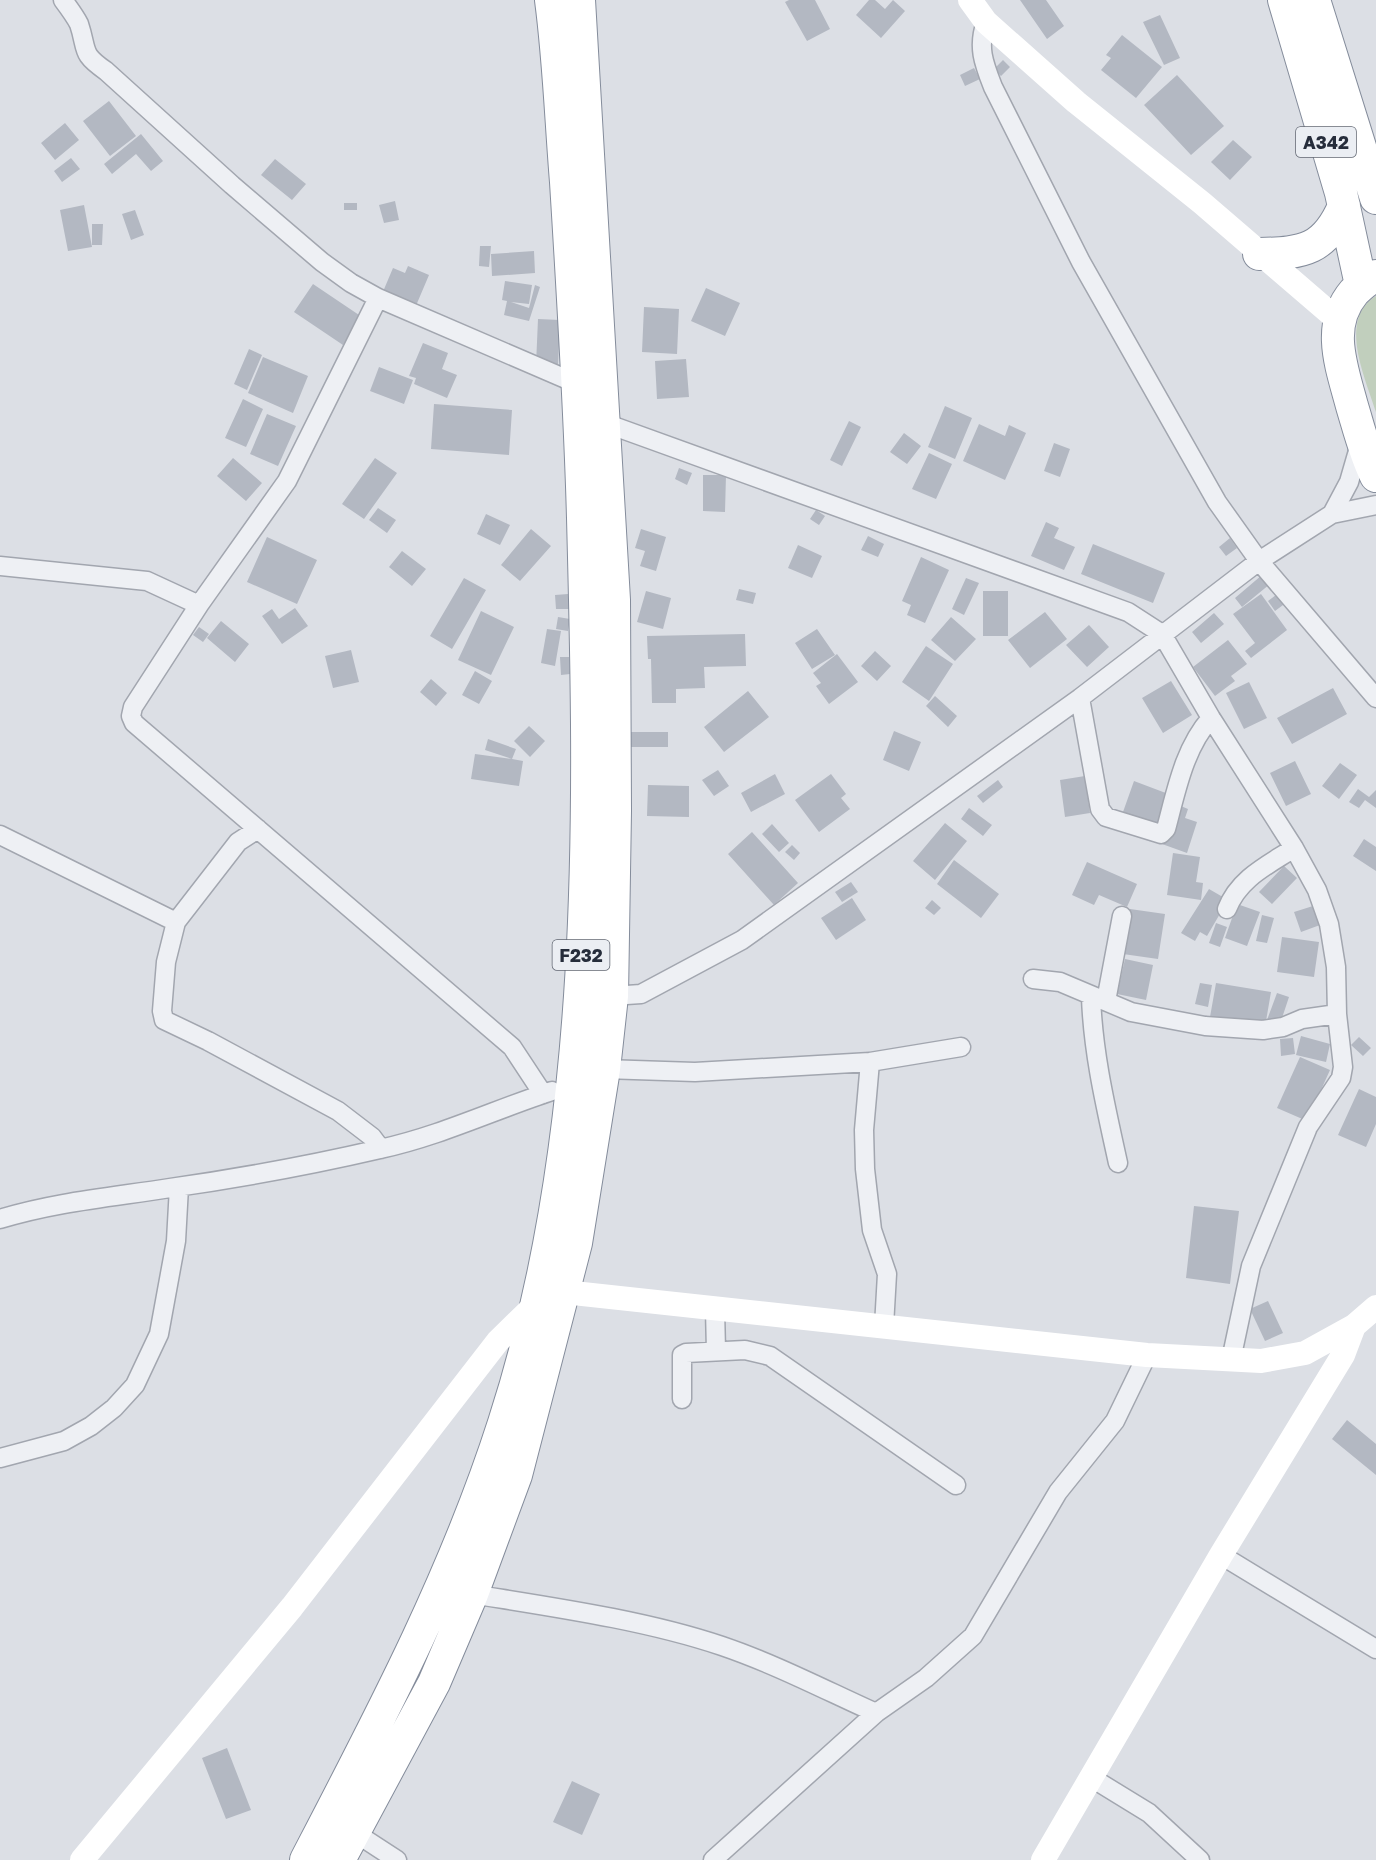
<svg xmlns="http://www.w3.org/2000/svg" width="1376" height="1860" font-family="'Golos Text',sans-serif">
<rect width="100%" height="100%" fill="#dcdfe5"/>
<!-- green -->
<path fill="#c1cfbd" d="M1376,296v116c-10,-33 -39,-93 0,-116z"/>
<!-- building -->
<path fill="#b3b8c2" d="M789,0h26l15,29 -23,12 -22,-39z
M869,0h6l10,9 8,-9 12,11 -24,27 -25,-23z
M1020,0h26l18,26 -17,13z
M1160,15l20,43 -16,7 -21,-43z
M1122,35l40,32 -26,31 -35,-28 10,-12 -5,-3z
M1003,60l7,7 -9,9 -7,-7z
M974,68l6,11 -15,7 -5,-11z
M1177,75l47,51 -33,29 -47,-50z
M109,101l27,35 -26,20 -27,-35z
M65,123l14,17 -24,20 -14,-17z
M141,134l22,27 -12,10 -15,-17 -24,20 -8,-10z
M1233,140l19,17 -22,23 -19,-18z
M71,158l9,11 -18,13 -8,-11z
M275,159l31,25 -14,16 -31,-25z
M395,201l4,19 -15,3 -5,-18z
M344,203h13v7h-13z
M84,205l8,42 -24,4 -8,-41z
M135,210l9,25 -13,5 -9,-26z
M92,224h11l-1,21h-10z
M480,246h11l-2,21 -10,-1z
M534,251l1,22 -43,3 -1,-22z
M408,266l21,9 -14,33 -33,-14 11,-26 12,5z
M505,281l27,4 -3,19 -18,-2 18,6 6,-23 5,2 -11,34 -25,-6 3,-14 -5,-1z
M313,284l49,33 -19,28 -49,-33z
M706,288l34,15 -15,33 -34,-15z
M644,307l35,2 -2,45 -35,-2z
M538,319l22,1 -2,46 -22,-1z
M423,343l25,10 -6,16 15,6 -10,23 -33,-14 2,-6 -7,-2z
M249,349l13,6 -15,35 -13,-6z
M263,357l45,19 -15,37 -45,-20z
M686,359l3,38 -32,2 -2,-38z
M379,367l34,13 -9,24 -34,-13z
M243,399l20,10 -17,38 -21,-9z
M434,404l78,6 -3,45 -78,-6z
M945,406l27,12 -17,41 -27,-12z
M267,414l29,12 -18,40 -28,-12z
M849,421l12,6 -19,39 -12,-6z
M979,424l26,12 4,-11 17,8 -21,47 -42,-19z
M904,433l17,13 -14,18 -17,-12z
M1054,443l16,6 -10,28 -16,-6z
M929,453l23,11 -16,35 -24,-10z
M233,458l29,25 -16,18 -29,-25z
M375,458l22,15 -33,46 -22,-15z
M679,468l13,5 -5,12 -12,-6z
M703,475h23l-1,37 -22,-1z
M378,508l18,12 -9,13 -18,-13z
M816,510l9,6 -6,9 -9,-6z
M486,514l24,11 -10,20 -23,-11z
M1046,522l13,6 -5,10 21,9 -11,23 -33,-14z
M531,529l20,17 -31,35 -19,-16z
M641,529l25,8 -10,34 -16,-5 5,-15 -10,-3z
M868,536l16,8 -6,13 -17,-7z
M267,537l50,23 -20,44 -50,-22z
M1230,538l7,10 -11,8 -7,-9z
M1093,544l72,29 -12,30 -72,-29z
M798,545l24,11 -10,22 -24,-10z
M402,551l24,18 -14,17 -23,-19z
M921,557l28,13 -24,53 -18,-8 4,-10 -9,-4z
M1262,575l8,9 -28,23 -7,-9z
M464,578l22,12 -34,59 -22,-13z
M966,578l13,5 -15,32 -12,-6z
M739,589l17,4 -3,11 -17,-4z
M646,591l25,7 -8,31 -26,-7z
M983,591h25v45h-25z
M1280,592l7,10 -12,9 -7,-10z
M568,594l1,15h-13l-1,-14z
M1261,594l26,36 -36,28 -6,-7 10,-8 -22,-29z
M295,608l13,18 -26,18 -20,-28 10,-7 7,10z
M481,611l33,16 -23,48 -33,-15z
M1045,612l22,27 -37,29 -22,-28z
M1214,613l10,11 -23,19 -9,-11z
M558,617l12,2 -2,12 -12,-2z
M951,617l25,22 -21,22 -24,-21z
M221,621l28,23 -14,18 -28,-24z
M1089,625l20,22 -22,20 -21,-22z
M199,627l10,7 -6,8 -10,-7z
M547,629l14,2 -6,35 -14,-3z
M817,629l18,26 -23,14 -17,-26z
M745,634l1,32 -42,1 1,21 -29,1v14h-24l-1,-44h-3l-1,-23z
M1228,640l19,24 -16,12 4,5 -20,15 -22,-29z
M926,646l27,18 -24,37 -27,-19z
M351,650l8,32 -26,6 -8,-32z
M875,651l16,15 -14,15 -16,-15z
M837,654l21,28 -29,22 -13,-18 5,-3 -8,-10z
M560,657h9l1,17 -9,1z
M475,671l17,10 -13,23 -17,-9z
M431,679l16,14 -11,13 -16,-14z
M1171,681l21,34 -29,18 -21,-35z
M1249,682l18,36 -23,11 -18,-36z
M1333,688l14,26 -55,30 -15,-26z
M748,691l21,26 -45,35 -20,-25z
M935,696l22,20 -9,11 -22,-21z
M529,726l16,15 -15,16 -16,-16z
M894,731l27,11 -12,29 -26,-11z
M626,732h42v15h-41z
M488,739l28,10 -4,10 11,2 -4,25 -48,-7 4,-25 37,5 -27,-9z
M1295,761l16,33 -25,12 -16,-33z
M1340,763l17,12 -18,24 -17,-13z
M718,770l11,16 -15,10 -12,-16z
M775,774l10,20 -34,18 -10,-19z
M831,774l15,20 -5,4 9,11 -31,23 -24,-32z
M1085,776l5,37 -25,4 -5,-37z
M998,780l5,7 -20,16 -6,-7z
M1134,781l37,14 -11,30 -37,-13z
M648,785l41,1v31l-42,-1z
M1358,789l11,8 7,-7v18l-11,-8 -6,8 -10,-6z
M1176,804l12,5 -3,9 12,4 -10,31 -25,-9z
M969,808l23,17 -9,11 -22,-17z
M945,823l22,18 -32,39 -22,-19z
M772,824l17,19 -10,9 -17,-18z
M752,832l46,51 -24,22 -46,-51z
M1364,839l12,8v24l-23,-15z
M792,845l8,8 -6,7 -9,-8z
M1173,853l27,4 -4,25 7,1 -2,17 -34,-5z
M954,860l45,34 -18,24 -44,-34z
M1087,862l50,22 -10,23 -28,-12 -5,10 -22,-10z
M1284,866l13,12 -25,26 -13,-12z
M851,882l7,10 -16,10 -7,-10z
M1209,889l19,11 -21,36 -7,-4 -5,9 -14,-8z
M852,898l14,22 -30,20 -15,-22z
M932,900l9,8 -7,7 -9,-7z
M1237,904l23,8 -13,34 -22,-8z
M1313,906l7,19 -19,7 -7,-20z
M1130,909l35,5 -7,45 -35,-5z
M1262,915l12,3 -7,25 -11,-2z
M1216,923l11,4 -7,20 -11,-4z
M1282,937l37,5 -5,35 -37,-5z
M1125,959l28,6 -7,35 -29,-6z
M1200,983l12,2 -4,22 -13,-3z
M1216,983l55,9 -6,35 -55,-10z
M1277,993l12,4 -9,27 -13,-4z
M1301,1036l29,8 -4,18 -30,-7z
M1359,1037l12,11 -8,8 -12,-11z
M1293,1038l2,16 -14,2 -1,-17z
M1300,1057l30,13 -23,51 -30,-13z
M1359,1089l17,8v27l-10,23 -28,-12z
M1194,1206l45,5 -9,73 -44,-6z
M1268,1301l15,32 -18,8 -15,-32z
M1347,1420l29,24v31l-44,-36z
M227,1748l24,62 -25,9 -24,-61z
M572,1781l28,13 -18,41 -29,-13z"/>
<g fill="none" stroke-linecap="round" stroke-linejoin="round">
<!-- street casing -->
<g stroke="#a2a6af" stroke-width="21">
<path id="street" d="M63,0c6,8 12,16 16,24 9,27 1,29 27,47l126,114 90,77 29,21 27,15 202,87
M986,22c-9,25 -2,42 7,65l88,175 136,240 42,59 117,137
M378,298l-91,183 -88,124 -66,102 -2,9 3,7 378,324 31,47
M605,423l523,189 34,22 49,84 83,130 23,42 12,34 7,43 1,47 6,53 -2,11 -33,49 -57,139 -20,94
M1332,514l17,-32 11,-38
M0,566l147,15 52,24
M1080,698l20,111 6,8 55,17 5,-5c10,-37 18,-81 45,-111
M258,829l-20,13 -62,80 -10,40 -4,49 2,9 44,21 130,70 34,26 9,12
M0,835l176,87
M1227,909c12,-31 41,-44 67,-61
M1033,979l27,3 71,30 74,14 58,4 20,-3 19,-8 35,-5
M612,996l29,-2 101,-54 338,-242 179,-137 73,-47 44,-9
M1091,997c2,57 15,111 27,166
M1106,1001l16,-85
M870,1062l-6,68 1,39 7,61 15,44 -3,52
M604,1069l91,3 175,-10 91,-15
M0,1219c55,-17 113,-22 170,-31 70,-10 141,-23 210,-39 60,-13 114,-39 172,-58
M715,1309l1,42
M682,1399v-44l4,-2 59,-3 25,6 186,129
M0,1458l64,-17 27,-15 23,-18 21,-23 24,-51 17,-93 3,-54
M1221,1555l155,94
M472,1594c80,13 173,26 250,52 53,18 103,44 154,67
M1092,1778l57,35 51,47
M354,1832l43,28
M713,1860l163,-147 50,-35 47,-42 85,-144 57,-71 32,-66"/>
</g>
<!-- highway casing -->
<g stroke="#848c9b" stroke-width="34">
<path id="highway" d="M1284,0l57,193 20,92
M1314,0l62,198
M1259,254c45,-1 66,-4 85,-48
M1376,276c-9,3 -15,9 -22,16 -29,34 -12,76 -2,114 7,23 13,48 24,70
M306,1860c74,-142 149,-284 198,-437 93,-287 87,-607 79,-905 -3,-112 -10,-224 -17,-336 -5,-61 -7,-122 -15,-182
M339,1860l95,-177 38,-89 44,-119 60,-232 28,-174 8,-73 3,-185 -1,-211 -35,-600"/>
</g>
<!-- street -->
<use href="#street" stroke="#eef0f4" stroke-width="18"/>
<!-- secondary -->
<path stroke="#fff" stroke-width="24" d="M970,0l16,22 90,80 126,101 137,118
M82,1860l210,-253 206,-266 37,-36 29,-13 583,63 114,6 44,-8 49,-27 22,-19
M1043,1860l178,-305 122,-200 11,-29"/>
<!-- highway -->
<use href="#highway" stroke="#fff" stroke-width="32"/>
</g>
<g text-anchor="middle" dominant-baseline="central" stroke-width="5" stroke-linejoin="round" paint-order="stroke">
<!-- shield labels -->
<g fill="#ebeef3" stroke="#616772" stroke-width="1.5">
<rect x="1296" y="127" width="60" height="30" rx="4.5"/>
<rect x="552.5" y="940" width="57" height="30" rx="4.5"/>
</g>
<g font-size="18" font-weight="bold" fill="#262d3b">
<text x="1326" y="142">A342</text>
<text x="581" y="955">F232</text>
</g>
</g>
</svg>
